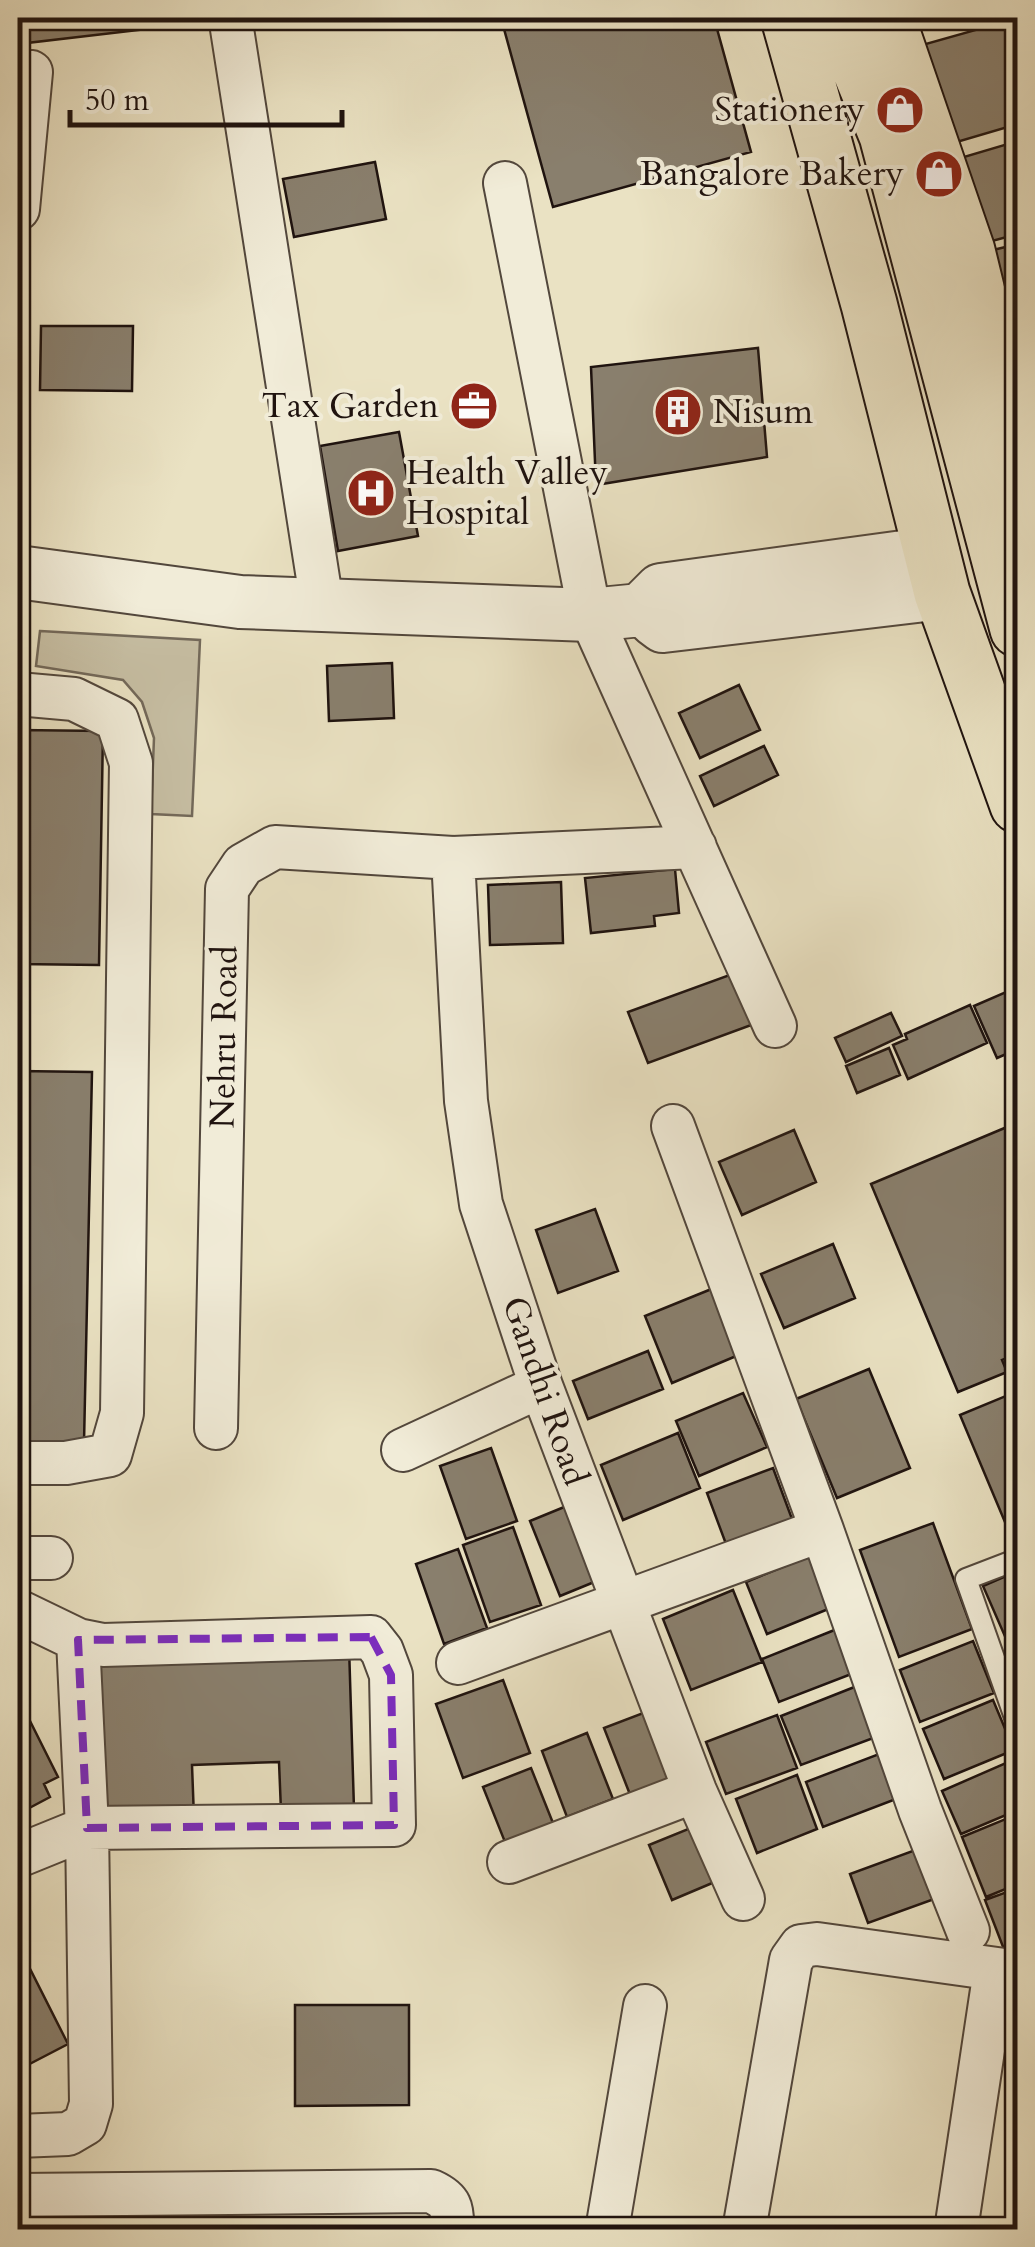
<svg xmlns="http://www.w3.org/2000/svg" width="1035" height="2247" font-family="Cardo,serif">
<rect width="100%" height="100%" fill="#eae2c3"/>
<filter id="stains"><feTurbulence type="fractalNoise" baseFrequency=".002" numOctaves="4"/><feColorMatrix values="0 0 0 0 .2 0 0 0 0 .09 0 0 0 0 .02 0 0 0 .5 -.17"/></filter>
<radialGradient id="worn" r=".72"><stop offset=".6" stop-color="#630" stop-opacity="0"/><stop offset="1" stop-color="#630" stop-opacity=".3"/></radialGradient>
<!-- green -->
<path fill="#c7bfa4" stroke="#73695a" stroke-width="2.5" d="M40,631l160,9 -8,176 -41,-2 3,-76 -12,-36 -19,-22 -87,-14z"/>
<!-- building -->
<path fill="#897f6d" stroke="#1f130f" stroke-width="2.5" d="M18,18h171l1,6 -172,20z
M501,18h213l37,134 -198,55z
M1018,18v106l-68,20 -28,-99z
M1018,141v93l-37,10 -24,-85z
M375,162l11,57 -92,18 -11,-58z
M1018,244v101l-25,-95z
M41,326h92l-1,65 -92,-1z
M758,348l9,109 -171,28 -5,-118z
M399,432l19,104 -80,15 -18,-105z
M392,663l2,55 -65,3 -2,-55z
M739,685l21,45 -60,28 -21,-45z
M18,730l85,1 -4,234 -81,-1z
M764,746l14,29 -64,31 -14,-30z
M675,869l4,44 -25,3 1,10 -64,7 -6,-55z
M561,882l2,61 -73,2 -2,-60z
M735,973l19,51 -106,39 -20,-51z
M1006,992l12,24v33l-21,9 -23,-52z
M970,1005l17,38 -79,36 -15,-34 14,-6 -2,-5z
M891,1013l11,23 -56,26 -11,-24z
M889,1048l11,27 -43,18 -11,-27z
M18,1071l74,1 -8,371 -66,-1z
M1007,1127l11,25v202l-16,6 5,12 -49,20 -87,-208z
M794,1130l22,52 -74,33 -23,-53z
M595,1209l23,62 -60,22 -22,-63z
M833,1244l22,54 -71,30 -23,-54z
M714,1288l27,66 -69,29 -27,-67z
M648,1351l15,38 -75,30 -15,-38z
M869,1369l41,99 -73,30 -41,-99z
M1018,1391v162l-58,-138z
M743,1393l24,54 -68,29 -23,-55z
M678,1433l22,55 -77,32 -22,-55z
M491,1448l26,73 -51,18 -26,-73z
M773,1468l22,59 -66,25 -22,-59z
M574,1503l30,75 -44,18 -30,-75z
M933,1523l39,106 -73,28 -39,-107z
M513,1527l28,78 -51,17 -27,-77z
M458,1549l29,79 -43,16 -28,-80z
M822,1551l21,52 -76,31 -21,-52z
M1018,1571v95l-35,-80z
M733,1590l29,72 -71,28 -28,-71z
M837,1629l17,44 -75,29 -17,-43z
M973,1641l21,52 -74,29 -20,-52z
M349,1646l5,163 -73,2 -2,-49 -87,3 2,53 -97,3 -5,-166z
M503,1680l27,73 -67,25 -27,-74z
M857,1686l19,51 -75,28 -20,-49z
M18,1697l40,80 -14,7 6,13 -32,17z
M993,1700l21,50 -70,29 -21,-50z
M651,1710l27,68 -47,19 -27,-69z
M777,1715l20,53 -71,26 -20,-52z
M587,1733l26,66 -46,18 -25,-66z
M879,1754l17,45 -73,28 -17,-45z
M1015,1759l3,6v45l-57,24 -19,-43z
M531,1768l26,65 -48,19 -26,-65z
M797,1775l20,54 -60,24 -21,-54z
M1018,1814v70l-32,13 -24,-60z
M693,1827l24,54 -45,19 -23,-55z
M918,1849l19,49 -69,25 -18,-49z
M1018,1888v60l-13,4 -20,-52z
M18,1945l50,99 -50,26z
M295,2005h114v100l-114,1z"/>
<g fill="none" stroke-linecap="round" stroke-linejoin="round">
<!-- service casing -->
<g stroke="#52473c" stroke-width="24">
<path id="service" d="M1018,1559l-52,20 52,147"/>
</g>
<!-- minor casing -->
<g stroke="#52473c" stroke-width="46">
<path id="minor" d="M232,29l90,575
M505,183l85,432 185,411
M18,209l13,-137
M18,694l56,5 43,21 14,43 -9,650 -12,42 -44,8h-48
M453,858l13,243 15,103 60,182 154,405 48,108
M673,1126l149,404 98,280 48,121
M216,1428l11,-539 16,-24 32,-18 178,11 242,-11
M403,1450l138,-64
M18,1558h33
M18,1611l60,29 25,5 268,-8 11,14 9,24 3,150 -307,3 4,276 -6,20 -17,10 -50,2
M458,1663l364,-133
M18,1856l69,-28 -9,-188
M509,1862l186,-71
M18,2195l413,-4c20,9 22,17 21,39
M607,2230l38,-224
M744,2230l47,-270 10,-14 16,-2 201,28
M956,2230l39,-260"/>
</g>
<!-- tertiary casing -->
<g stroke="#52473c" stroke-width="56">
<path id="tertiary" d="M18,572l222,30 350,13 51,-5 20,-20 272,-37
M655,620l8,6 279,-33"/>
</g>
<!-- primary casing -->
<g stroke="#1f130f" stroke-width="59">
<path id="primary" d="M789,18l80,286 73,289 76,212
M839,18l48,117 131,494
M887,18l80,233 51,210"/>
</g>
<!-- service -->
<use href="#service" stroke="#f1ecd8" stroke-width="20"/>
<!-- minor -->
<use href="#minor" stroke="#f1ecd8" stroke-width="42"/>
<!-- tertiary -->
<use href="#tertiary" stroke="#f1ecd8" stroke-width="52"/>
<!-- primary -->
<use href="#primary" stroke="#eae2c3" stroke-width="55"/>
</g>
<!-- marked area -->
<path fill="none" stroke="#7b2cbf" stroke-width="8" stroke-dasharray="20 12" stroke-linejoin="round" d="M371,1637l20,38 3,150 -307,3 -9,-188z"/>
<!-- icons -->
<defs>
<g id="shop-disc" transform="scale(2.5)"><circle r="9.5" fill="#8f2418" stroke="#f1ecd8"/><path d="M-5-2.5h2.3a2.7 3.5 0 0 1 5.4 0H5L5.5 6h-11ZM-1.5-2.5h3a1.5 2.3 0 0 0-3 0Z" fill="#fff"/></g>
<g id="office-disc" transform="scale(2.5)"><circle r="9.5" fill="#8f2418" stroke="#f1ecd8"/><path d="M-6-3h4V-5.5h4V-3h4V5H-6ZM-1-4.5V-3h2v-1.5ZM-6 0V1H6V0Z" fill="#fff"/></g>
<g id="building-disc" transform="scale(2.5)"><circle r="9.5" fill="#8f2418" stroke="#f1ecd8"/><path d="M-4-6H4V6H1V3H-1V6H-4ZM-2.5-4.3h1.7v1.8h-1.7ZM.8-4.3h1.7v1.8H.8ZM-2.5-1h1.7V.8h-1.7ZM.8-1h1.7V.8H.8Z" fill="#fff"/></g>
<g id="hospital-disc" transform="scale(2.5)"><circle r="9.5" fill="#8f2418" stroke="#f1ecd8"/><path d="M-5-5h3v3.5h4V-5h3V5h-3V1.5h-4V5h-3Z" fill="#fff"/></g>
</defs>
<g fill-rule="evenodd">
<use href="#shop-disc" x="900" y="110"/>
<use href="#shop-disc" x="939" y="174"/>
<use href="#office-disc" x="474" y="406"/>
<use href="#building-disc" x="678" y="412"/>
<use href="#hospital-disc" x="371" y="493"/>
</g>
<g text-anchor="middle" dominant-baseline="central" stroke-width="8" stroke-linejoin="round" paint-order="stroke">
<!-- poi labels -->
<g font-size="35" fill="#1f130f" stroke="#f1ecd8" text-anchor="end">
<text x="865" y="110">Stationery</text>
<text x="904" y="174">Bangalore Bakery</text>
<text x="439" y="406">Tax Garden</text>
<text x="713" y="412" text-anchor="start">Nisum</text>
<text x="406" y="473" text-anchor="start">Health Valley<tspan x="406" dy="40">Hospital</tspan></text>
</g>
<!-- street labels -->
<g font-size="35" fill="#1f130f" stroke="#f1ecd8">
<text transform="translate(224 1037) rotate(-89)">Nehru Road</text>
<text transform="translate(545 1391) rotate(71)">Gandhi Road</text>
</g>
</g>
<!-- margin -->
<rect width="1035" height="2247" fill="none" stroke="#eae2c3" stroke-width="60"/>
<rect x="20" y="20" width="995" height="2207" fill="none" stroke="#1f130f" stroke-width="5"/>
<rect x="30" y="30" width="975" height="2187" fill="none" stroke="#1f130f" stroke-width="2.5"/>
<!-- scale -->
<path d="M70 110v15h272v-15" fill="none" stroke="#1f130f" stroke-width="5"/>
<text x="85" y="110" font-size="30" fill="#1f130f" stroke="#f1ecd8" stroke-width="8" paint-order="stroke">50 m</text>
<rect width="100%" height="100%" filter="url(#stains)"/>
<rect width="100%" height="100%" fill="url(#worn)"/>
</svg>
